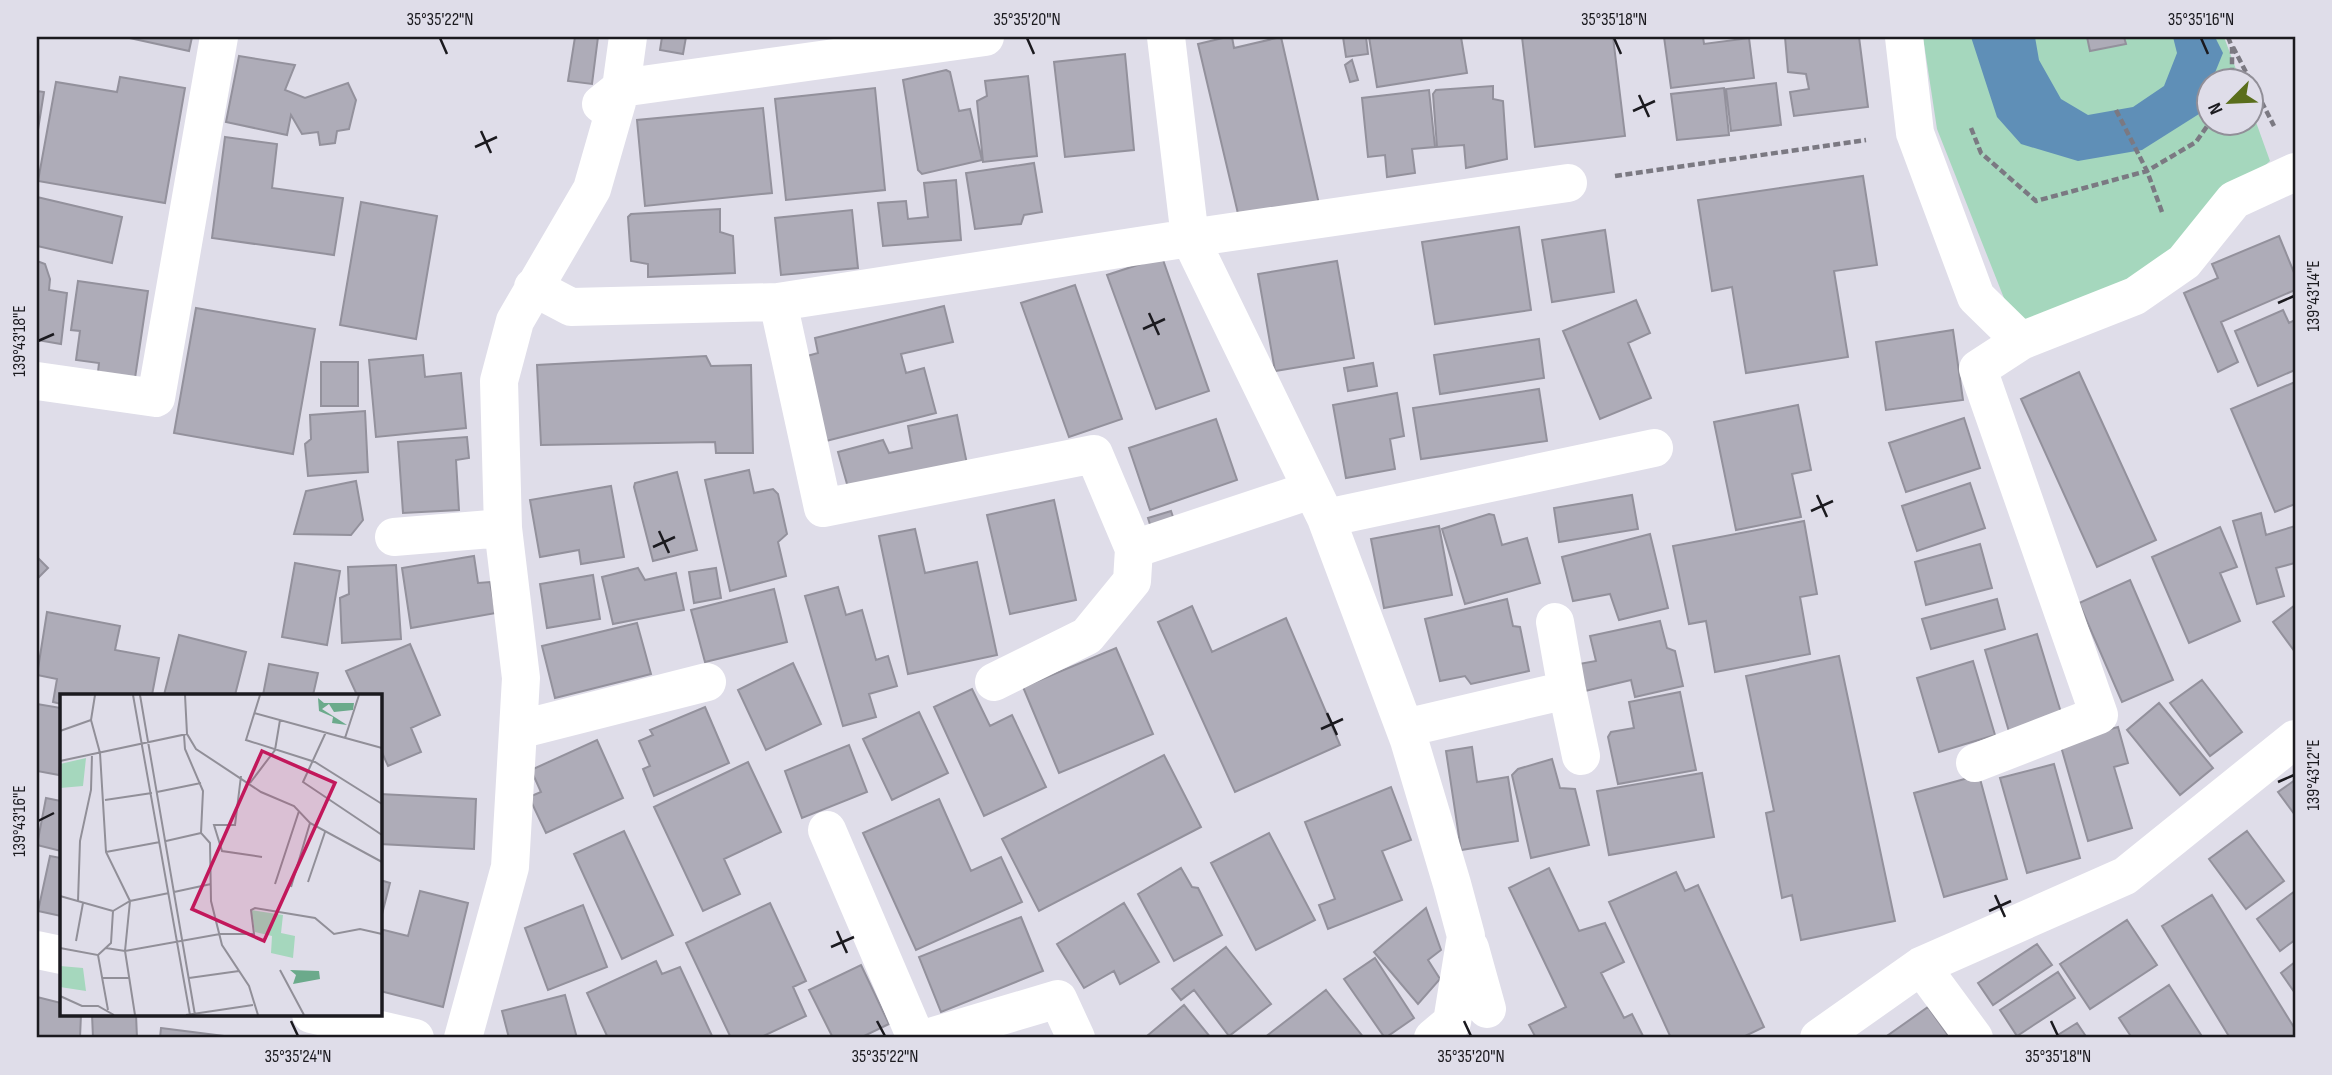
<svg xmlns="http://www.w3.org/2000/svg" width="2332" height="1075" font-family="'Sofia Sans Condensed',sans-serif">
<rect width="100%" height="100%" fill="#dfdde9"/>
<!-- green -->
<path fill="#a5d7bd" d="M1923,37h301l16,43h-30v42h42v-11l18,50 -127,114 -122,66 -84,-212z"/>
<!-- water -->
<path fill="#5f8fb7" d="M1971,37h64l4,23 22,39 27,16 45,-8 31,-21 13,-33 -4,-16h42l8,16 -11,27h-2l-1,8 -10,26 -57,36 -64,11 -57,-17 -24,-27z"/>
<!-- building -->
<path fill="#aeacb8" stroke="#93919c" stroke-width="2" d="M125,37h67l-3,14z
M575,37h23l-6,47 -24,-3z
M662,37h24l-3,17 -23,-4z
M1227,37h5l2,11 47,-11 38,167 -79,18 -42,-178z
M1343,37h23l2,17 -22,3z
M1369,37h92l6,36 -90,14z
M1522,37h91l12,99 -90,11z
M1664,37h39l1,7 45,-6 5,40 -83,10z
M1785,37h74l9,70 -74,9 -4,-24 19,-3 -3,-15 -18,-2z
M2087,37h37l2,7 -36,7z
M1125,54l9,96 -69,7 -11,-95z
M239,56l56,9 -10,25 20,8 43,-15 8,17 -7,29 -12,2 -2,12 -15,2 -2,-13 -16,2 -11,-19 -4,20 -61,-13z
M1352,60l6,20 -8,2 -5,-17z
M946,70l4,2 9,39 11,-2 12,51 -60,14 -4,-4 -15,-90z
M1028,76l9,80 -54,6 -6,-61 10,-5 -2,-15z
M120,77l65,11 -20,115 -127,-22 18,-99 61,10z
M1776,83l5,42 -50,6 -5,-42z
M1493,86v13l10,2 4,58 -41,9 -2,-23 -27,2 -4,-53 3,-4z
M875,88l10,102 -99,10 -11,-101z
M1724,88l5,47 -52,5 -6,-46z
M1429,90l6,57 -23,2 3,24 -28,4 -2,-22 -17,2 -6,-59z
M37,91l7,1 -7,44z
M763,108l9,85 -127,13 -8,-86z
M225,137l52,7 -5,44 71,10 -9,57 -122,-17z
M1034,163l8,49 -18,3 -3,9 -46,5 -9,-56z
M1863,176l14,89 -43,6 14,86 -102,16 -14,-86 -20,4 -14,-91z
M956,180l5,60 -78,6 -5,-43 28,-2 2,18 20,-2 -4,-34z
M37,197l85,20 -10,46 -75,-17z
M361,202l76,14 -21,123 -76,-14z
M720,209v23l13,4 2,37 -87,4v-13l-17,-3 -3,-44 3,-3z
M852,210l6,58 -77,7 -6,-57z
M1519,227l12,83 -96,14 -13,-82z
M1605,230l9,62 -62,10 -10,-62z
M2279,236l16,39v15l-74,32 17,40 -20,10 -34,-79 34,-15 -6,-14z
M1162,257l47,134 -53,18 -49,-134z
M37,261l8,3 5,15 -1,11 18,3 -6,51 -24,-4z
M1337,261l17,97 -79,13 -17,-97z
M78,281l70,10 -13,87 -37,-6 1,-9 -23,-3 4,-29 -9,-1z
M1075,285l47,134 -53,18 -48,-134z
M1636,300l14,33 -22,10 23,55 -51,21 -37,-88z
M944,306l9,36 -52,12 5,19 18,-5 12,45 -110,28 -19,-85 11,-3 -3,-15z
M196,308l119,21 -22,125 -119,-21z
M2283,310l6,13 6,-3v50l-37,16 -23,-55z
M1953,330l10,70 -77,10 -10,-68z
M1539,339l5,39 -104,16 -6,-39z
M423,355l2,22 36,-4 5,55 -90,9 -7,-77z
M706,356l5,10 40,-1 2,88h-37l-1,-11 -174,3 -4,-80z
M321,362h37v44h-37z
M1373,363l4,23 -29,5 -4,-23z
M2079,372l77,168 -59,27 -76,-168z
M2295,382v122l-20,8 -44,-103z
M1539,389l8,52 -126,18 -8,-51z
M1397,393l7,43 -14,3 5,30 -49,9 -13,-73z
M1798,405l13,65 -19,4 9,43 -65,13 -22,-108z
M365,411l3,61 -60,4 -3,-32 6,-5 -1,-24z
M957,415l10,49 -118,27 -11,-39 45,-12 6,13 23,-5 -4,-22z
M1964,418l16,50 -74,24 -17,-49z
M1216,419l21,61 -87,30 -21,-62z
M467,437l2,21 -13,2 3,50 -56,3 -5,-71z
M749,470l5,23 19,-4 5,5 9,40 -9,8 8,34 -56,15 -25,-111z
M677,472l20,78 -44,11 -19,-74 1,-4z
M356,481l7,39 -12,15 -57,-1 12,-43z
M1970,483l15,45 -68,23 -15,-45z
M611,486l13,71 -43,7 -2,-14 -39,7 -10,-57z
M1632,495l6,34 -79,13 -5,-34z
M1054,500l22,100 -66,14 -23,-99z
M1171,511l5,15 -23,8 -5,-16z
M2261,513l5,22 29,-9v37l-19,5 8,28 -27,8 -24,-83z
M1489,514l5,1 8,30 25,-7 13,45 -75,21 -23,-75z
M1804,521l13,73 -17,3 10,57 -95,18 -9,-51 -17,3 -16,-78z
M1439,526l13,69 -68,13 -13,-69z
M2220,527l17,40 -17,6 20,48 -51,22 -37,-86z
M915,529l10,44 52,-11 20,93 -89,19 -29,-138z
M1650,534l18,74 -49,12 -9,-26 -37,7 -11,-44z
M1980,544l12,44 -66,17 -11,-43z
M474,556l4,27 12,-1 6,31 -85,15 -9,-60z
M37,557l11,11 -11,11z
M295,563l45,8 -13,74 -45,-8z
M396,565l5,74 -59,4 -2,-45 9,-4 -1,-27z
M638,568l7,12 31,-7 8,37 -71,14 -11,-47z
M716,568l5,30 -27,5 -5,-31z
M593,575l7,44 -53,9 -7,-44z
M2130,580l43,100 -51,22 -43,-99z
M838,587l8,28 16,-5 14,50 12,-4 9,30 -28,8 7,23 -33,9 -38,-130z
M774,589l13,53 -82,20 -14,-52z
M1507,599l6,27 7,1 9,44 -58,13 -6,-8 -25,5 -15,-62z
M1997,599l8,30 -74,20 -9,-30z
M2295,605v47l-22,-30z
M1192,606l20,46 74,-34 54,127 -105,47 -77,-170z
M47,612l73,14 -5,24 44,8 -7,37h-91v9l-8,-2 4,-23 -20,-4z
M1660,621l7,27 8,3 8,35 -48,11 -4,-17 -46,11 -6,-27 17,-3 -6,-25z
M637,623l14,51 -96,24 -13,-52z
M2037,634l26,85 -53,16 -25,-85z
M179,635l67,17 -11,43h-71z
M410,644l30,71 -29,13 10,24 -33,14 -8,-18v-53h-23l-11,-24z
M1116,648l37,86 -94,39 -36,-86z
M1839,656l56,265 -94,19 -9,-45 -10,3 -16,-85 8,-2 -28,-135z
M1973,661l22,74 -56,17 -22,-74z
M793,663l28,61 -55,26 -28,-60z
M269,664l49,9 -5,22h-50z
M2202,680l40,52 -32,24 -40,-53z
M972,689l18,37 22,-11 34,72 -62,29 -50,-109z
M1680,692l16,78 -78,14 -10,-47 3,-5 23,-4 -5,-26z
M2159,703l54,65 -33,27 -53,-65z
M37,704l24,4v49l-2,18 -22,-4z
M705,707l24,56 -75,33 -11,-27 7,-3 -11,-25 14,-6 -3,-5z
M919,712l29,61 -56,27 -29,-61z
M2118,727l10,36 -14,4 18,61 -44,13 -28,-98z
M597,740l26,58 -77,35 -17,-36 12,-5 -10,-22z
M849,745l18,47 -65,26 -17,-47z
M1472,747l5,35 31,-5 10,64 -57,9 -15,-99z
M1164,755l37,72 -162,84 -37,-72z
M1552,759l8,29 15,1 14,56 -58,13 -19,-83 6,-6z
M748,762l33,70 -57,27 16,35 -37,17 -49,-104z
M2054,764l26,94 -53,15 -27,-95z
M1702,773l12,64 -105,18 -12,-64z
M1979,775l28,104 -63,18 -30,-104z
M2295,780v35l-17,-23z
M1391,787l20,53 -29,11 20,49 -74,29 -9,-24 16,-6 -30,-77z
M380,794l96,5 -2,50 -94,-5z
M46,798l15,3v50l-24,-6z
M939,799l32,72 30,-14 21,45 -106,48 -53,-117z
M624,831l49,104 -51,24 -48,-105z
M2247,831l37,50 -38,28 -37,-50z
M1269,833l46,87 -59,30 -45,-87z
M50,856l11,2v58l-23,-5z
M1181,868l11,19 6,1 24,47 -48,26 -36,-67z
M1549,868l30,63 26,-8 19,39 -23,11 23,45 8,-4 12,24h-108l-7,-13 37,-18 -57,-119z
M1676,872l9,19 13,-6 66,142 -23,11h-70l-62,-136z
M380,880l10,3 -10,39z
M420,891l48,12 -25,104 -63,-16v-62l28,7z
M2295,891v49l-15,11 -23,-32z
M2212,895l83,134v7l-3,2h-62l-68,-112z
M770,903l36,78 -13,6 13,29 -47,22h-28l-45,-95z
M1124,903l35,59 -39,22 -6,-13 -30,17 -27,-44z
M583,905l24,62 -59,23 -23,-62z
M1426,908l15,42 -13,10 12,19 -22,25 -44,-52z
M1021,917l22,54 -102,41 -22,-55z
M2127,920l30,45 -67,44 -30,-45z
M2037,944l15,21 -59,40 -15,-22z
M1226,947l45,57 -42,32 -35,-46 -13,10 -9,-11z
M1375,958l39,60 -29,20 -41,-59z
M656,961l6,13 18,-7 33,71h-105l-21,-45z
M2295,962v31l-14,-20z
M861,965l28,59 -29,14h-27l-24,-48z
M2058,972l17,26 -58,38 -17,-26z
M2169,985l34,53h-71l-13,-20z
M1326,990l38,48h-100z
M565,995l12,43h-68l-7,-27z
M37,997l24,6v11h20l-1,24h-43z
M1184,1005l27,33h-63l-1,-2z
M1928,1007l22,31h-66z
M92,1014h44l1,24h-44z
M2077,1023l10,15h-34z
M161,1028l79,10h-80z"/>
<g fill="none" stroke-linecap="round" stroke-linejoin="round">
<!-- path -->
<path stroke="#7b7982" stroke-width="4.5" stroke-dasharray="7 3.5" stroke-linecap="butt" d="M2228,37l4,10v33
M2233,47l17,33
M2252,83l22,43
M2116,110l31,61 15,41
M1971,128l10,25 55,48 111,-30 49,-29 14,-20
M1615,176l251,-36"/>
<!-- minor -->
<path stroke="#fff" stroke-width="38" d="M1166,37l24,201 136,280 83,222 43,144 14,52 -14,86 -19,16
M1904,37l11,96 61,164 45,44
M601,104l20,-16 364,-51
M533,287l38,20 207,-5 412,-64 378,-55
M778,302l45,206 271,-54 40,95 177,-59
M37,381l119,17 63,-361
M1326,518l328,-70
M394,537l109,-9
M1555,622l12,68
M994,682l93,-46 45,-55 2,-32
M1405,728l162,-38 14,66
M518,730l189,-48
M1975,763l124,-48 -121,-346 43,-28 114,-45 49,-34 50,-62 61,-28
M827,830l89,208
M1470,948l17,61
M37,950l24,5
M1921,966l53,72
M311,1014l104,24
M463,1038l47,-171 8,-137 3,-52 -18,-150 -4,-147 16,-60 77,-132 29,-101 7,-51
M927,1038l131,-39 18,39
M1819,1038l102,-72 204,-90 170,-137"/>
</g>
<!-- ticks -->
<path fill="none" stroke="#1b1a1f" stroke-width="2.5" d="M440,38l7,16M1027,38l7,16M1614,38l7,16M2201,38l7,16M1639,95l10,22M1633,111l22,-10M481,131l10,22M475,147l22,-10M2278,303l16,-7M1149,313l10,22M1143,329l22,-10M38,341l16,-7M1817,495l10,22M1811,511l22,-10M659,531l10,22M653,547l22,-10M1327,713l10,22M1321,729l22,-10M2278,782l16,-7M38,821l16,-8M1995,895l10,22M1989,911l22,-10M837,931l10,22M831,947l23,-10M291,1021l7,15M877,1021l8,15M1464,1021l7,15M2051,1021l7,15"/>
<!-- overview -->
<g transform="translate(60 694)">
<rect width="322" height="322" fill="#dfdde9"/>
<path d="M26,64l-3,28 -23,2v-24zM191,216l32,5 -2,18 14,3 -2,22 -22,-5 1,-17 -17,-4zM0,272l23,2 3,23 -26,-4z" fill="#a5d7bd"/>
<path d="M258,4l6,5h30l-1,7 -19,2 -5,-8 -7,5 25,16 -15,-2 1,-6 -14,-6zM230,276l29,1 1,8 -27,5 3,-9z" fill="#6baa8b"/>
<path fill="none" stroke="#918f98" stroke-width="2" d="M35,1l-4,25 9,33 6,99 24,49 -5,50 10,64M73,1l57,320M80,1l55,320M125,1l2,39M200,1l-14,45 69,22 67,42M194,19l128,35M0,37l31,-11M266,38l-23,50 79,53M124,41l1,14 18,42 -2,42 9,10 1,58 11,44 27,41 9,29M285,44l14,-43M0,67l127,-27 9,15 65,43 33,14 16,17 72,39M181,82l-6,49h-21l8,26 40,6M190,89l25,-33 5,-30M97,98l44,-9M45,106l47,-7M106,147l35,-8M46,158l54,-10M248,188l17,-50M215,190l24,-73M231,193l19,-64M114,198l37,-8M0,202l53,15 -2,32 -13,12M18,207l2,-60 11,-51 1,-36M53,217l17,-10 39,-8M16,247l7,-38M0,254l38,7 10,55M46,254l19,3 95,-17h34l-3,-24 4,-2 60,10 19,16 26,-5 22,5M220,276l24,45M43,284h26M129,284l50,-7M0,302l22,10h16l16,9M126,321l67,-10"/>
<path fill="#c2185b" fill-opacity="0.15" stroke="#c2185b" stroke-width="3.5" d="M202,57l73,32 -71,158 -72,-32z"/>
<rect width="322" height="322" fill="none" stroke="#1b1a1f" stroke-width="3.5"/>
</g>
<!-- border -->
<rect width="2332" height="1075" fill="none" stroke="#dfdde9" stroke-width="77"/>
<!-- north arrow -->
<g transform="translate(2230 102) rotate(246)"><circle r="33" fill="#dfdde9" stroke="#918f98" stroke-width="2"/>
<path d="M0-5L12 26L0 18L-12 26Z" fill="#5a6e1c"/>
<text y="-10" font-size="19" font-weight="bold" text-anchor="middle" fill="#1b1a1f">N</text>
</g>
<rect x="38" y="38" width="2256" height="998" fill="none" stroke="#1b1a1f" stroke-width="2.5"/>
<g font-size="18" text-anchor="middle" fill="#1b1a1f">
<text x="440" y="25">35°35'22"N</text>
<text x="1027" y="25">35°35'20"N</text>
<text x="1614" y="25">35°35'18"N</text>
<text x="2201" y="25">35°35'16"N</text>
<text transform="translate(2313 296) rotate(-90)" y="6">139°43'14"E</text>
<text transform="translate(19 341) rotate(-90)" y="6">139°43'18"E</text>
<text transform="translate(2313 775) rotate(-90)" y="6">139°43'12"E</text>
<text transform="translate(19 821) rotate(-90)" y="6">139°43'16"E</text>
<text x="298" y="1062">35°35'24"N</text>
<text x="885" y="1062">35°35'22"N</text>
<text x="1471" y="1062">35°35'20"N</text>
<text x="2058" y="1062">35°35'18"N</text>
</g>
</svg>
